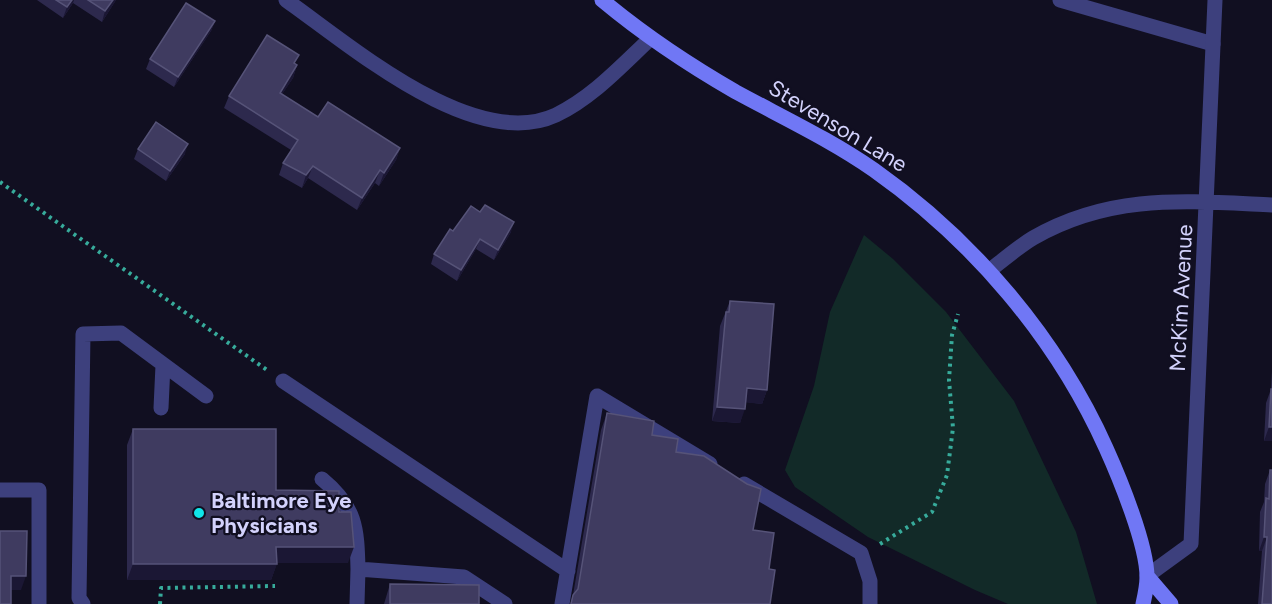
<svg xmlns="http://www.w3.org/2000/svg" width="1272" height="604" font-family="Figtree,sans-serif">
<rect width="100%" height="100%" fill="#110f21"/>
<!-- green -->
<path fill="#122a28" d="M864,235l29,24 53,53 68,89 62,131 21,72h-89l-33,-14 -107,-53 -73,-50 -10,-17 29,-84 16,-74z"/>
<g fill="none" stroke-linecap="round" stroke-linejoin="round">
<!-- path -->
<path stroke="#37ab9b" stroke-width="4" stroke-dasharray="3 4.5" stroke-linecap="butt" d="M0,182l267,188
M880,544l52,-32 15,-37 6,-47 -4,-48 3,-45 6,-21
M160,604l1,-16 114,-2"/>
<!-- lane -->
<path stroke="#3d407d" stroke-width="15" d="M1060,0l153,44
M283,381l285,190
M161,408l2,-43
M322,479c34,28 35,49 36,90
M744,484l117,69 9,28v23
M0,490h39v114
M83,604l-4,-6 4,-264 38,-1 85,63
M357,604l1,-35 106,8 41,27
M562,604l35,-208 113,68"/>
<!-- street -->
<path stroke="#3d407d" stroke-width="15" d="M286,0c64,45 188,153 270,115 37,-18 65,-49 95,-77
M989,271c14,-11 29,-24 44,-33 78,-45 153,-37 239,-33
M1147,576l44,-32 24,-544"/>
<!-- secondary -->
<path stroke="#7077f5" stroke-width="15" d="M602,0c42,35 87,65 134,92 46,25 95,48 138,78 99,70 182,167 232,278 14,31 41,97 41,129 0,9 -2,18 -4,27
M1147,576l24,28"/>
</g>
<!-- wall -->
<path fill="#2d294d" d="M37,0h79l-14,22 -29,-19 -10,15z
M215,21l-4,10 -37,56 -28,-18 4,-10z
M296,64l1,1 -4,13 -11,16 36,23 82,31 -4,12 -17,26 -4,-3 -18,27 -49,-32 -6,10 -23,-13 4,-12 8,-13 -67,-42 5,-12z
M138,149l47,5 -19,27 -32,-22z
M453,231l58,1 -17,28 -18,-11 -19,32 -26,-17 3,-10z
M730,301l37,89 -5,14 -16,-2 -6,21 -28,-2 8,-95z
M1272,371v70h-8l2,-38 5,-14z
M607,413l45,22 24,17 77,78 16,39 1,35h-200l3,-9 28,-165z
M133,429l143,61 63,22 9,51h-71l-6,17h-144v-135z
M1270,470l2,134h-14l4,-53h-3l1,-39 4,-10 1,-18z
M390,584l89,20h-95z"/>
<!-- shaded-wall -->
<path fill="#1b1734" d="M72,0h2l-1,3 -10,15 4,-11z
M113,0h3l-14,22 3,-11z
M215,21l-4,10 -37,56 4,-10z
M297,65l-4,13 -18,27 5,-12z
M188,144l-3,10 -19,27 4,-10z
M400,148l-4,12 -17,26 5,-13z
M313,166l-5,12 -6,10 4,-13z
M380,170l-5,13 -18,27 5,-12z
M514,222l-3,10 -17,28 4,-10z
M480,239l-4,10 -19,32 4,-11z
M747,388l20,2 -5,14 -20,-2z
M717,407l28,2 -5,14 -28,-2z
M1269,427h3v14h-8z
M1264,537h3l-5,14h-3z
M276,547h78l-6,16h-77z
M133,564h144l-6,16h-144z
M11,576h15l-5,14h-15z"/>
<!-- building -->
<path fill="#3f3b60" stroke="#565378" stroke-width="1.5" d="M56,0h16l-5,7z
M88,0h25l-8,11z
M186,3l29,18 -37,56 -28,-18z
M267,35l32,20 -5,8 3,2 -17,28 38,24 10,-15 72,46 -16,25 -4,-3 -18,28 -49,-32 -7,9 -23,-12 15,-23 -69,-44z
M156,122l32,22 -18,27 -32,-22z
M485,205l29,17 -16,28 -18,-11 -19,31 -27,-16 16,-25 3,2 18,-25 9,6z
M730,301l44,3 -7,86 -20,-2 -2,21 -28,-2 9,-95h3z
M1271,389h1v38h-3z
M607,413l47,8 -2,14 26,4 -2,13 28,4 43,28 14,5 -8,41 21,3 -5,36 6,1 -5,34h-199l2,-9 5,-6z
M133,429h143v61l63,1v21h12l3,35h-78l1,17h-144z
M1270,470h2v134h-10l5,-67h-3l2,-39 3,1z
M0,531h27l-1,45h-15v28h-11z
M390,584l89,1v19h-89z"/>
<!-- markers -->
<circle fill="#10e5e9" stroke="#110f21" stroke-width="2" cx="199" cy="513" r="6"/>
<g text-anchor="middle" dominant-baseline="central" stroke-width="4.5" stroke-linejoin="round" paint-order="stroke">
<!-- street labels -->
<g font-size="22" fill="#d3d2fc" stroke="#110f21">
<text transform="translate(838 126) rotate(31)">Stevenson Lane</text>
<text transform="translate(1181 298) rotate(-87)">McKim Avenue</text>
</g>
<!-- poi labels -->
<g font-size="22" font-weight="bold" fill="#d3d2fc" stroke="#110f21" text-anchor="start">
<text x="211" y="500">Baltimore Eye<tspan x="211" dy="25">Physicians</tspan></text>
</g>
</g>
</svg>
